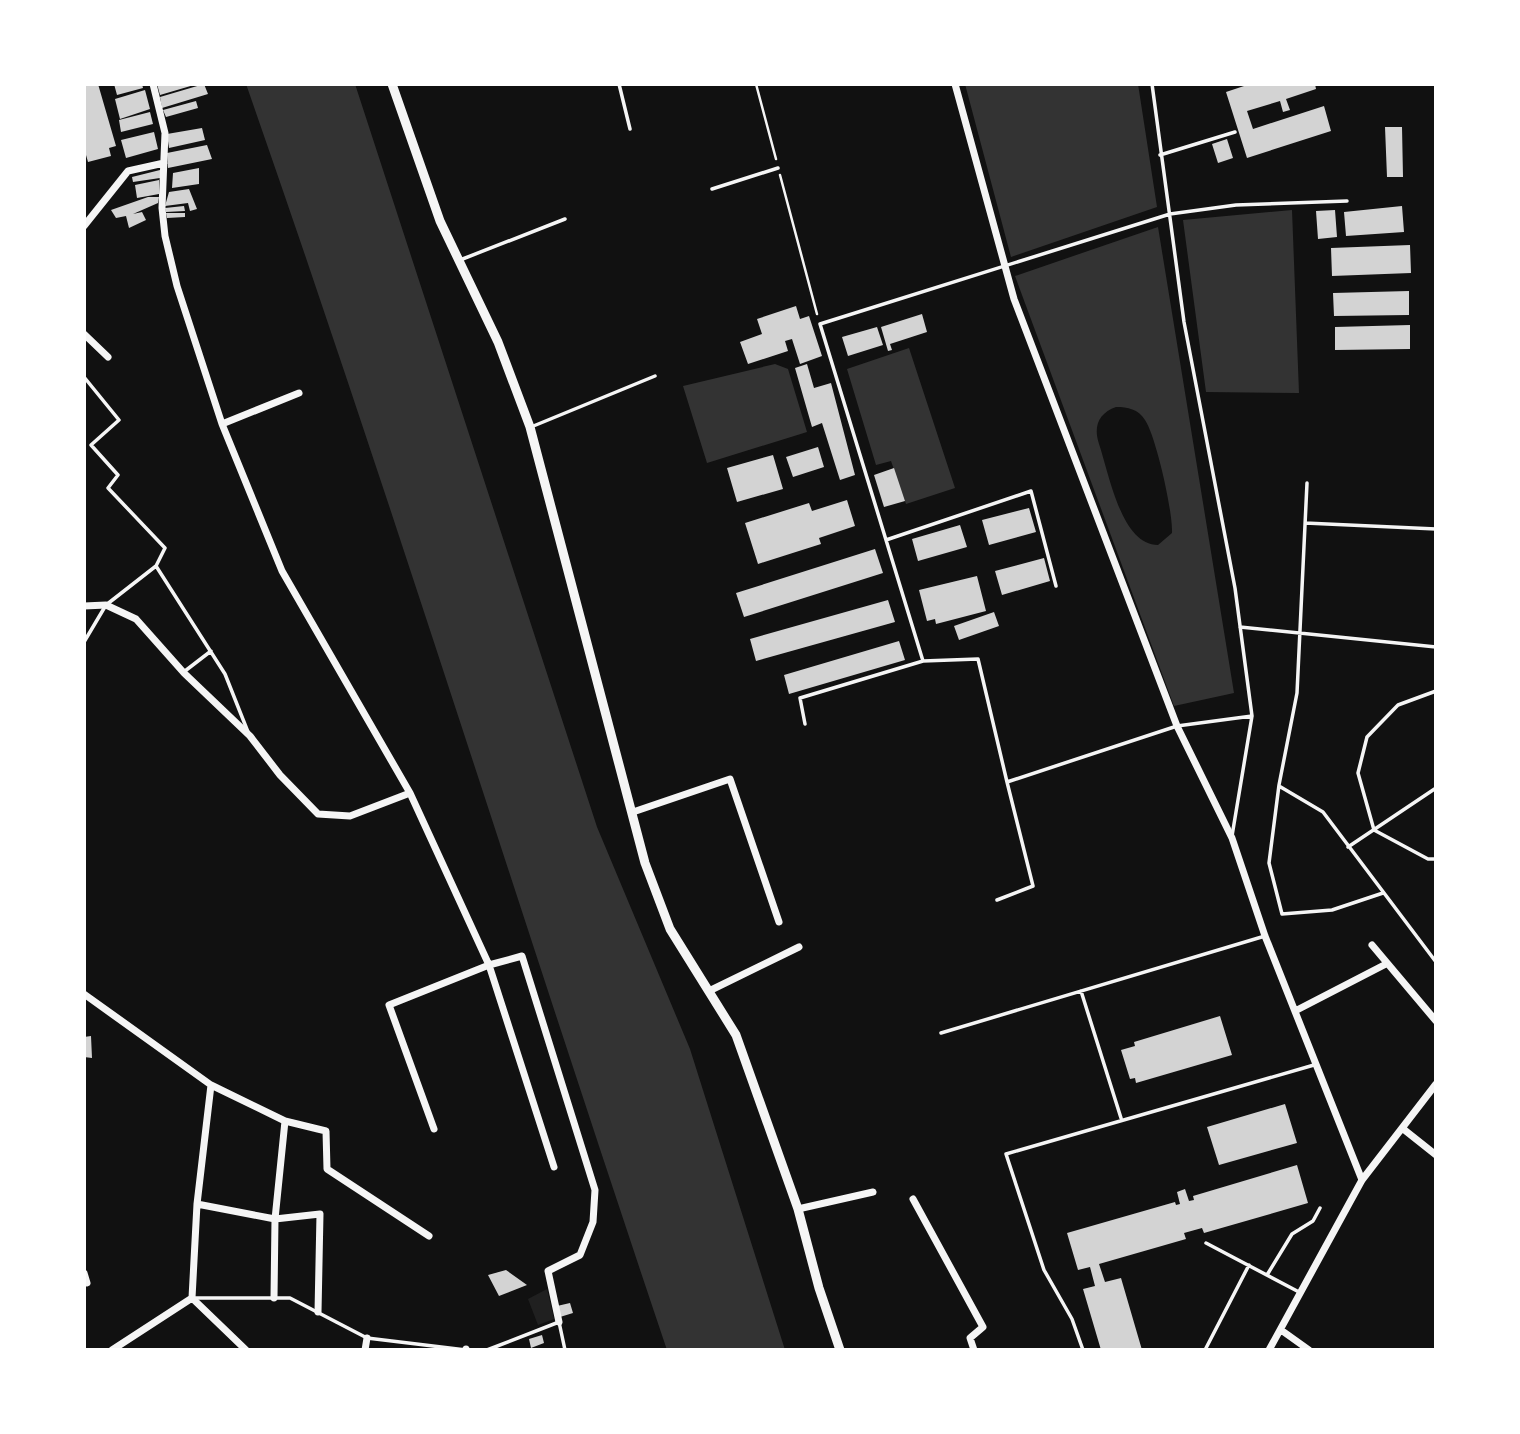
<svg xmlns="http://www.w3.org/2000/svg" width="1520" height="1434" font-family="Raleway,sans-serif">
<rect width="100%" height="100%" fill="#111"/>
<!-- green -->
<path fill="#202020" d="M547,1289l7,30 -16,6 -10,-26z"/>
<!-- water -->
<path fill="#333" fill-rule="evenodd" d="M246,84h109l242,743 93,222 95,301h-118c-142,-421 -274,-846 -421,-1266z
M965,84h173l19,123 -146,50z
M1292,210l7,183 -93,-1 -23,-172z
M1158,227l76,466 -60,13 -159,-430zM1116,407c12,0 22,2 29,13 11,16 28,92 27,113l-14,12c-37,0 -49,-72 -59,-101 -6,-18 0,-31 17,-37z
M909,348l46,140 -49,16 -15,-43 -15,4 -29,-96z
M775,364l13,5 19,63 -100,31 -24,-77z"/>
<!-- building -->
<path fill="#d3d3d3" d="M84,84h14l18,62 -7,2 2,8 -23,6 -4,-14z
M114,84h28l1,4 -26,7z
M157,84h37v1l-34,10z
M204,84l4,10 -46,14 -2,-11z
M1250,84h65l1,5 -30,10 4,11 -7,2 -3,-11 -33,10 6,18 71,-23 7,25 -84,27 -21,-66z
M145,90l5,19 -30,10 -5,-20z
M196,101l2,7 -32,9 -3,-7z
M150,112l3,12 -32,8 -2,-12z
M1385,127h17l1,50h-16z
M202,128l3,12 -36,8 -2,-14z
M154,132l4,17 -32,9 -5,-18z
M1227,139l6,19 -15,5 -6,-19z
M207,145l5,14 -44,9 -1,-15z
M199,168v16l-27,4 1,-15z
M160,170v8l-27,4 -1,-5z
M159,180v14l-22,4 -2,-13z
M189,189l8,20 -7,2 -2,-8 -23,3 4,-14z
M148,197h11l-1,6 -25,11 9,-2 4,8 -17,8 -3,-12 -10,2 -5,-8z
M184,206l1,5 -19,1 -1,-4z
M1402,206l2,26 -58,4 -2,-24z
M1335,210l2,27 -19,2 -2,-28z
M166,213h19v4l-18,1z
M1410,245l1,28 -79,3 -1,-28z
M1409,291v24l-75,1 -1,-23z
M796,306l4,13 9,-3 13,40 -22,8 -8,-25 -7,2 3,10 -40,13 -8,-22 22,-8 -5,-15z
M922,314l5,18 -37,12 2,6 -4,1 -7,-24z
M1410,325v24l-75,1v-23z
M877,327l6,18 -35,11 -6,-19z
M807,364l7,24 17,-5 24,92 -15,5 -18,-57 -10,4 -17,-59z
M818,447l6,20 -31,10 -7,-20z
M773,455l10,34 -46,13 -10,-34z
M894,468l11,33 -21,6 -10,-32z
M847,500l8,26 -36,12 2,6 -63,20 -13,-41 64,-20 3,8z
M1029,508l7,24 -47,13 -7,-25z
M960,525l7,22 -49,14 -6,-22z
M875,549l8,24 -139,44 -8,-24z
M1044,558l6,23 -48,14 -7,-24z
M977,576l9,35 -50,13 -1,-5 -8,2 -8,-31z
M888,600l7,22 -139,39 -6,-22z
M994,612l5,14 -40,14 -5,-14z
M899,641l6,19 -116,34 -5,-19z
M1220,1016l12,39 -96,28 -1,-5 -5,1 -9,-29 14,-4 -1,-4z
M91,1036l1,22 -8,-1v-20z
M1285,1104l12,39 -78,22 -12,-38z
M1297,1165l11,38 -104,30 -2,-5 -18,5 2,6 -87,25 6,18 16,-4 21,72h-41l-18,-61 12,-3 -5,-19 -12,3 -11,-37 108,-31 1,3 4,-1 -3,-12 8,-3 4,12 5,-1 -1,-4z
M506,1270l21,15 -28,11 -11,-21z
M570,1303l3,10 -13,4 -3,-11z
M542,1335l2,8 -13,5 -2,-9z"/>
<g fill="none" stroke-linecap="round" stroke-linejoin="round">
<!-- path -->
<path stroke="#f5f5f5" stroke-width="2.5" d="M756,84l20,75
M780,175l37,139"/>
<!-- service -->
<path stroke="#f5f5f5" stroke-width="3.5" d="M619,84l11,45
M1152,84l32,238 51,266 17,128 -20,120
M1160,155l75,-23
M712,189l66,-21
M460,260l105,-41
M84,377l35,43 -28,25 27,30 -10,13 57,60 -9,18 -50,39 -22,37
M531,427l124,-51
M1307,483l-10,210 -18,92 -10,78 13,51 50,-4 51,-17
M1305,523l131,6
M886,540l145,-49 25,95
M156,566l69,108 23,58
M1240,627l196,20
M923,661l-103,-337 350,-110 66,-9 111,-4
M185,671l26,-20
M1436,691l-38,14 -31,32 -9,36 16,57 54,29h8
M805,724l-5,-26 123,-37 55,-2 29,123
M1279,786l44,26 113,150
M1348,847l88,-59
M997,900l36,-14 -26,-104 170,-56 75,-10
M1081,991l40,127
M941,1033l324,-97
M1206,1243l93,49
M1267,1275l25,-41 21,-13 7,-13
M194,1298h96l77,40 99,12
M487,1350l72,-28 6,28
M1083,1350l-11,-31 -28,-49 -38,-116 308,-89
M1154,1350h8
M1205,1350l44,-85"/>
<!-- minor -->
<path stroke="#f5f5f5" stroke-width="7" d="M153,84l12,49 -3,75 3,28 12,50 45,138 60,147 128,222 79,172 65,202
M955,84l59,215 163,427 55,112 33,98 97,244
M84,226l44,-55 36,-8
M84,334l24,23
M222,424l77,-31
M84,606l22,-1 30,14 48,54 66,63 30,39 38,39 32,2 60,-23
M633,812l97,-33 49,143
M1372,945l64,76
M709,991l90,-44
M84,994l127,91 -14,119 -5,94 54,52
M1295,1011l91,-47
M211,1085l74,36 41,10 1,38 102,67
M1402,1128l34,27
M434,1129l-45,-124 100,-40 33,-9 73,234 -2,32 -13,33 -32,16 11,51
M913,1199l70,128 -13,11 4,12
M197,1204l78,15 45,-5 -2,98
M798,1209l75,-17
M84,1273l3,10
M274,1298l1,-79 10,-98
M1281,1330l28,20
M112,1350l80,-52
M365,1350l2,-12
M466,1350v-1
M1269,1350l93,-170 74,-96"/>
<!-- tertiary -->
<path stroke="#f5f5f5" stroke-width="9" d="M392,84l48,137 58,121 32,85 115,436 25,66 66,106 62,174 21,79 21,62"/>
</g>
<!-- border -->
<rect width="1520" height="1434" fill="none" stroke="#ffffff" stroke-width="172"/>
</svg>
